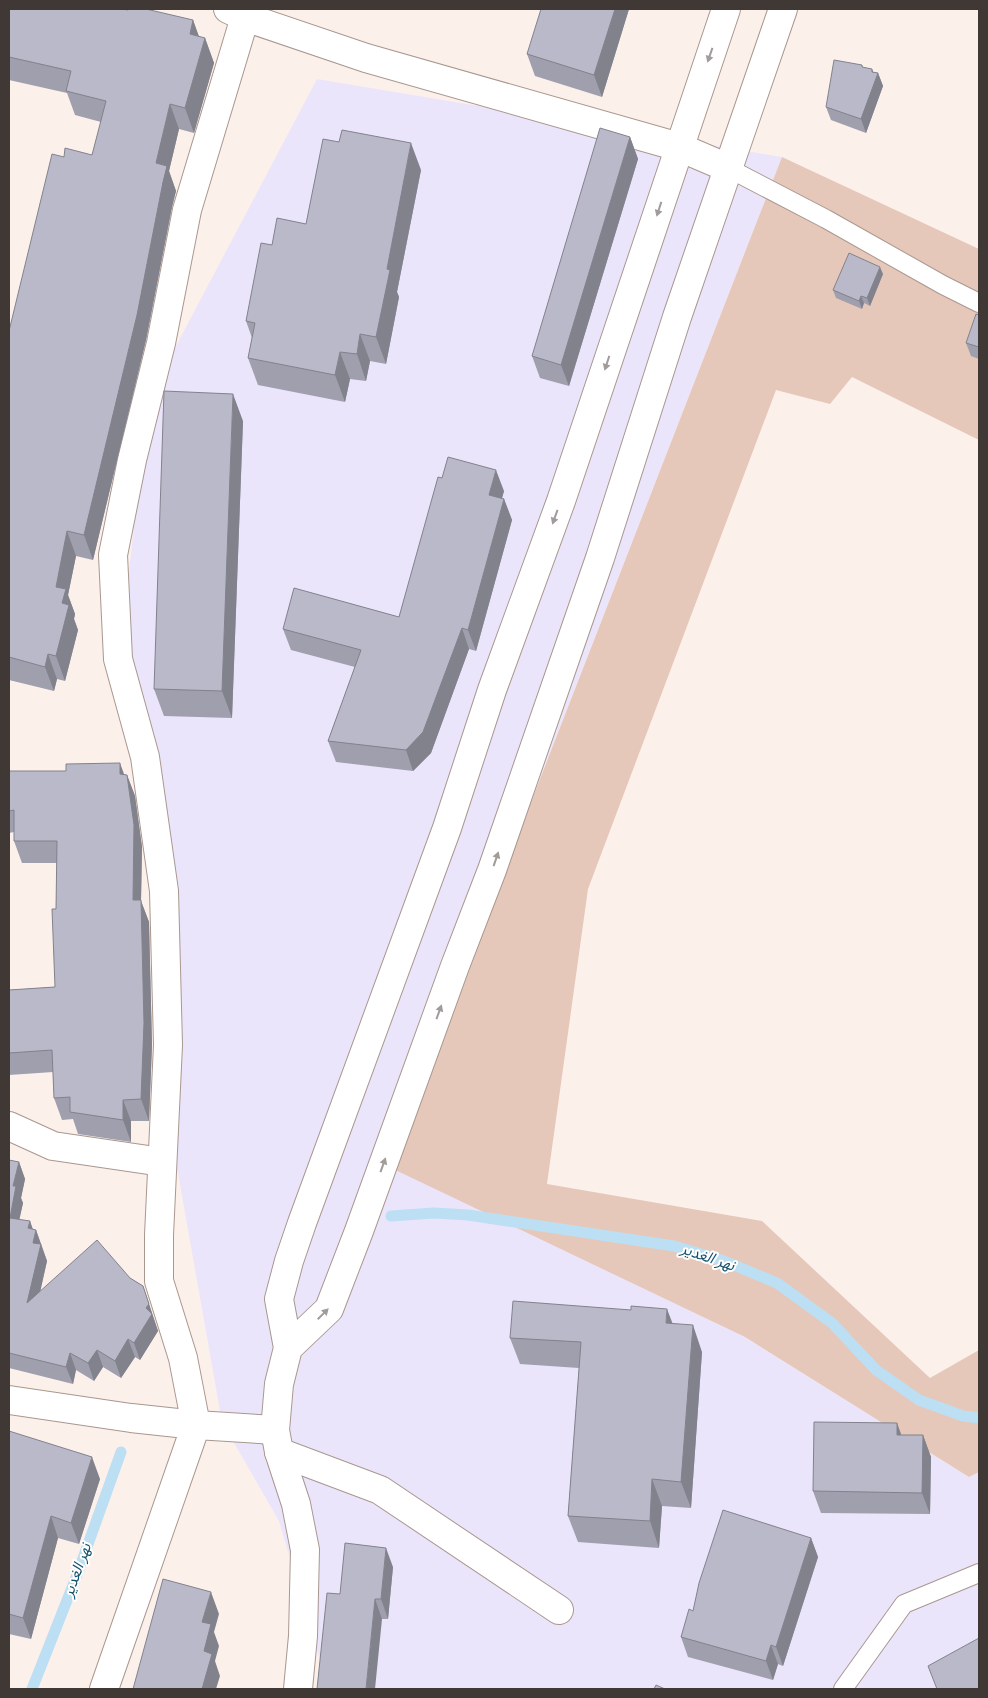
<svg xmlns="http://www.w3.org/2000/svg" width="988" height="1698" font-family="Georgia,'Noto Sans Arabic',serif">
<rect width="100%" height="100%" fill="#fcf0eb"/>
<!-- industrial -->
<path fill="#ebe5fb" d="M317,79l465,78 -393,1009 356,171 224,140 10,-5v217h-655l1,-12 -46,-156 -57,-99 -52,-294 3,-218 -58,-218 34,-295z"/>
<!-- green -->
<path fill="#e6c8ba" d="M782,157l197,92v191l-127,-63 -22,27 -54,-14 -188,499 -41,295 215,37 168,157 49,-28v122l-10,5 -224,-140 -356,-170z"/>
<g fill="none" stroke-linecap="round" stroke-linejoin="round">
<!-- stream -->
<path stroke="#bcdff3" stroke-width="11" d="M391,1216l43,-3 34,2 206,31 50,15 53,22 55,40 44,47 43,30 44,16 16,2
M32,1689l45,-114 44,-123"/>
<!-- lane casing -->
<g stroke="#a9978f" stroke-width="20">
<path id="lane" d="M728,168l98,51 117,66 36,18
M843,1689l61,-85 75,-31"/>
</g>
<!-- street casing -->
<g stroke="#a9978f" stroke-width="30">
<path id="street" d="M228,9l17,8 121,41 313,89 49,21
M9,1126l44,20 109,16
M9,1400l122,18 65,7 79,5
M279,1452l101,38 179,120
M104,1689l92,-264 -13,-67 -24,-77v-46l9,-190 -4,-154 -19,-134 -27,-98 -5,-104 19,-95 29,-117 26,-133 58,-193 5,-8"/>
</g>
<!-- secondary casing -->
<g stroke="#a9978f" stroke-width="30">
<path id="secondary" d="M288,1348l41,-39 30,-78 96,-265 37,-96 108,-312 77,-241 106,-308
M298,1689l5,-53 2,-86 -9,-46 -17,-52 -4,-22 4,-46 9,-36 -9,-49 10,-38 13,-38 145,-395 45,-138 69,-189 165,-492"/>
</g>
<!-- lane -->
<use href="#lane" stroke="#fff" stroke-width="18"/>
<!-- street -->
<use href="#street" stroke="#fff" stroke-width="28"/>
<!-- secondary -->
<use href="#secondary" stroke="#fff" stroke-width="28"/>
</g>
<!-- wall -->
<path fill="#9f9fae" d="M9,9l184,11 6,17 6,1 9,25 -20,70 -15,-4 -10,42 7,20 -4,16 -26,133 -53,220 -17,-4 -8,39 7,19 -1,5 4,11 -13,51 -8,-2 -3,12 -45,-11v-349l55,-174 28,-2 9,-33 -26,-7 -8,-22 -58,-13z
M629,9l-27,88 -67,-21 -8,-22z
M862,65l1,3 10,4 5,1 5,13 -17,47 -35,-13 -5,-13z
M630,137l8,22 -69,227 -29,-8 -8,-22z
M421,170l-24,122 2,5 -13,67 -16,-3 -4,20 -16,-2 -5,23 -87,-17 -10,-27 4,-20 -6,-17 60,-97z
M883,274l-13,32 -6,-3 -2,6 -26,-11 -3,-8z
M979,315v44l-8,-3 -5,-13z
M243,421l-11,297 -68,-2 -10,-27z
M442,478l62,13 -2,7 2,1 8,21 -36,131 -7,-2 -38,104 -18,18 -77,-9 -8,-21 27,-74 -64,-17 -8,-21 116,-12z
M9,771l118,4 8,21 7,51 -1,54 8,21 3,123 -3,76h-18v21l-53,-8 -5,-15 -11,1 -8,-22 -1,-26 -44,3v-85l46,-3 2,-124h-35l-8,-22v-9l-5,1z
M9,1160l10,2 6,17 -4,19 2,5 -4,17 11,1 2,8 4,1 11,31 -7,30 90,-13 13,8 15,45 -18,29 -5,-3 -14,21 -18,-11 -9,14 -18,-11 -3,14 -64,-16z
M672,1324l30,28 -11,156 -29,-2 -3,42 -81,-6 -10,-26 11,-148 -59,-4 -10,-26z
M897,1423l4,12h22l8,22 -1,57 -109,-1 -8,-22z
M9,1431l91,48 -21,65 -21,-6 -27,101 -22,-5z
M811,1538l7,19 -35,109 -5,-2 -5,16 -85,-23 -7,-20 12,-26z
M393,1567l-5,52h-6l-42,-25z"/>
<!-- shaded-wall -->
<path fill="#82828d" d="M615,9h14l-27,88 -8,-22z
M193,20l9,25 -12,-11z
M205,38l9,25 -20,70 -9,-25z
M872,69l4,10 2,-6 5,13 -17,47 -5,-14z
M170,104l9,25 -10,42 7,20 -4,16 -26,133 -53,220 -9,-25 72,-372z
M630,137l8,22 -69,227 -8,-21z
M411,143l10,27 -24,122 2,5 -13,67 -10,-27 11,-68z
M880,267l3,7 -13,32 -3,-8z
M861,296l3,7 -2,6 -3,-8z
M360,334l10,27 -4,20 -9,-27z
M340,352l10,27 -5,23 -10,-27z
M233,394l10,27 -11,297 -10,-27z
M496,470l8,21 -7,25 -8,-21z
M504,499l8,21 -36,131 -8,-21z
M67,531l9,25 -8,39 7,19 -1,5 4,11 -13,51 -9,-25v-69z
M462,628l7,21 -38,104 -18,18 -7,-21z
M48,654l9,25 -3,12 -9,-24z
M120,763l8,22 -8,-11z
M127,775l8,21 7,51 -1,54 8,21 3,123 -3,76 -8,-22 -8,-199z
M123,1100l8,21v21l-8,-22z
M19,1162l6,17 -4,19 2,5 -7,32 -6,-17 3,-32z
M30,1221l5,14 1,-5 11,31 -13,59 -7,-17 1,-75z
M143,1286l15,45 -18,29 -6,-17 12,-35z
M667,1309l10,26 -11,-12z
M693,1325l9,27 -11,156 -10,-26z
M128,1339l7,18 -14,21 -6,-17z
M97,1350l6,17 -9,14 -6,-18z
M70,1353l6,17 -3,14 -7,-17z
M897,1423l8,22 -8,-10z
M923,1435l8,22 -1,57 -8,-21z
M92,1457l8,22 -21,65 -8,-21z
M652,1479l10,27 -3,42 -9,-27z
M51,1516l7,22 -27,101 -8,-21z
M811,1538l7,19 -35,109 -7,-19z
M386,1548l7,19 -5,52 -7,-20z
M211,1592l8,22 -5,18 5,14 -4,15 5,15 -4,13h-14l2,-38 -2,-29z
M375,1599l7,20 -7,70h-9z
M771,1645l7,19 -5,16 -7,-19z"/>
<!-- building -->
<path fill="#b9b9ca" stroke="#82828d" d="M9,9h113l6,1 1,-1h17l47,11 -3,14 15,4 -20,70 -15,-4 -14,59 11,3 -4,16 -26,133 -53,220 -17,-4 -11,56 10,2 -4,14 7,2 -13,51 -8,-2 -3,13 -36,-10v-326l43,-177 12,3 1,-9 27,7 14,-54 -40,-10 5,-20 -62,-14z
M541,9h74l-21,66 -67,-21z
M834,60l28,5v2l10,2v3l6,1 -17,46 -35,-12z
M600,128l30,9 -69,228 -29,-9z
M342,130l69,13 -24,126 3,1 -14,67 -16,-3 -3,20 -17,-2 -5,23 -87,-17 7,-35 -9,-2 15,-78 11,2 5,-27 29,6 17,-85 16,3z
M849,253l31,14 -13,31 -6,-2 -2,5 -26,-11z
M976,314l3,1v32l-13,-4z
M164,391l69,3 -11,297 -68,-2z
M448,457l48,13 -7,25 15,4 -36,131 -6,-2 -39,104 -17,18 -78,-9 33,-91 -78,-21 11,-41 105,29 39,-140 4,1z
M120,763v11l7,1 7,50 -1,75h8l3,123 -3,76 -18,1v20l-53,-8v-15l-16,1 -2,-48 -43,3v-63l46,-3 -3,-78h4l1,-68h-43v-31l-5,1v-40h57v-7z
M9,1160l10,2 -6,24h3l-6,32 20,3 -2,7 8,2 -3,13 8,1 -14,59 70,-63 33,38 13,8 6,18 -3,4 6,6 -18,29 -6,-4 -13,22 -18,-11 -9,13 -18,-10 -4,14 -57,-14z
M513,1301l118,9v-4l36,3 -1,14 27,2 -12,157 -29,-3 -2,42 -82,-5 13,-174 -71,-4z
M814,1422l83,1v12h26l-1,58 -109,-2z
M9,1431l83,26 -21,66 -20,-7 -28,102 -14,-4z
M723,1510l88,28 -35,109 -5,-2 -5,16 -85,-24 8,-28 4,2 6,-28z
M345,1543l41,5 -5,51h-6l-9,90h-49l10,-96 13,1z
M163,1579l48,13 -9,30 9,2 -7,27 8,3 -10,35h-69z
M979,1638v51h-42l-9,-23z
M656,1685l9,4h-11z"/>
<!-- one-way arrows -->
<defs><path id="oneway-solid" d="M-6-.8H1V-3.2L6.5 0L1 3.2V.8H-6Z" transform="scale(1.25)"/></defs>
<g fill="#9f9c9a">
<use href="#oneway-solid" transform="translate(710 55) rotate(109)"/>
<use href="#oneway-solid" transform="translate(659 209) rotate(108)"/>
<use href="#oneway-solid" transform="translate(607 363) rotate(108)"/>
<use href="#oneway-solid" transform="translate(555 517) rotate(110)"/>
<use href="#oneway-solid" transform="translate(496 859) rotate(-71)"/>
<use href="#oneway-solid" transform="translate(439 1012) rotate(-70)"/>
<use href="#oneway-solid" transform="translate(383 1165) rotate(-70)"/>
<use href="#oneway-solid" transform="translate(323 1314) rotate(-45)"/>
</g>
<g text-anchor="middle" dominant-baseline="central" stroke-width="4" stroke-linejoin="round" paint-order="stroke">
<!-- water labels -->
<g font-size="15" font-style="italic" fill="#13516d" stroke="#fff">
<text transform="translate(708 1257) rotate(19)">نهر الغدير</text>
<text transform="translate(77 1570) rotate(-70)">نهر الغدير</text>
</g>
</g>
<!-- border -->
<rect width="988" height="1698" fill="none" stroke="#3f3834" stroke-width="20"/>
</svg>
